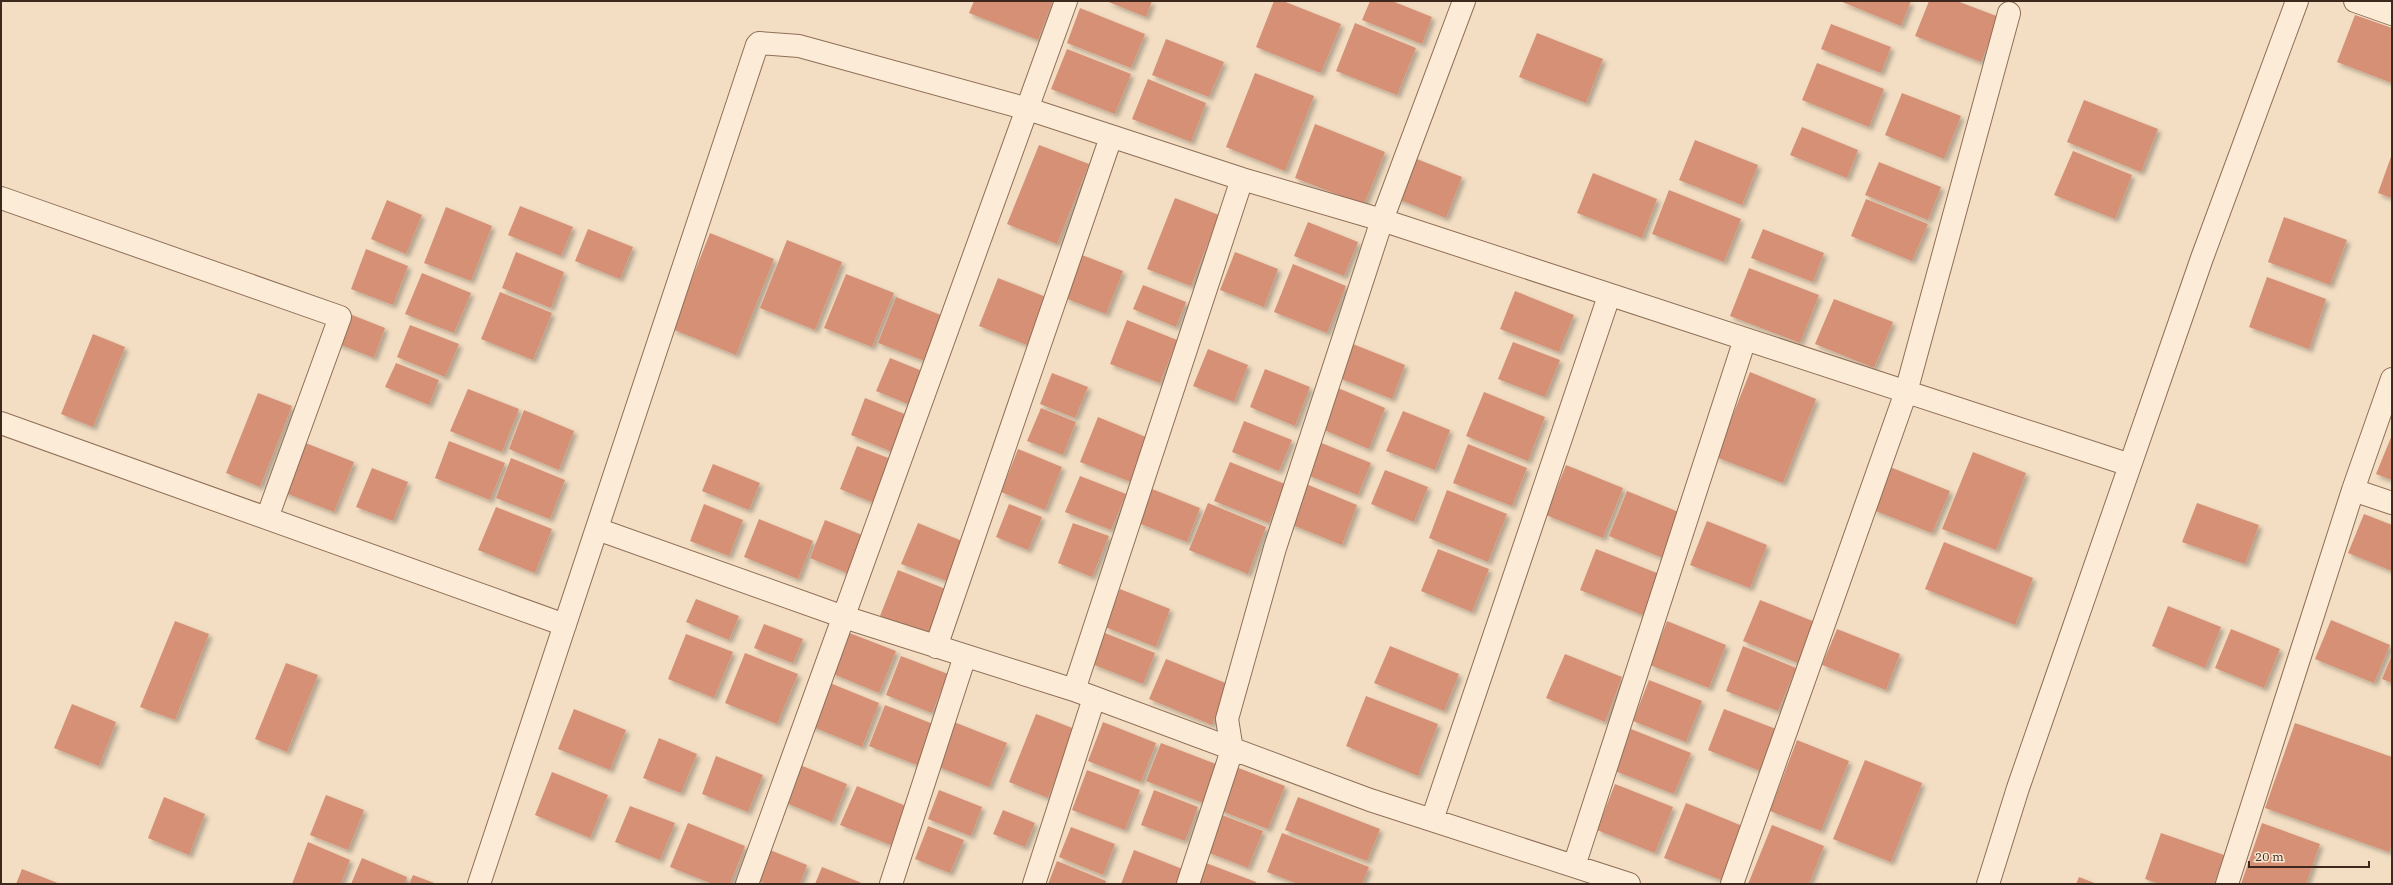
<svg xmlns="http://www.w3.org/2000/svg" width="2393" height="885" font-family="'IBM Plex Serif',serif">
<defs>
<filter id="shadow"><feDropShadow dx="3.5" dy="3.5" stdDeviation="2" flood-color="#0004"/></filter>
</defs>
<rect width="100%" height="100%" fill="#f3dec3"/>
<!-- building -->
<path fill="#d59075" filter="url(#shadow)" d="M974,1h79l-15,39 -69,-27z
M1106,1h46l-6,16z
M1274,1h9l58,23 -20,49 -65,-26z
M1370,1h22l40,16 -10,27 -60,-24z
M1840,1h71l-10,25z
M1929,1h28l42,16 -18,45 -66,-26z
M1080,8l65,26 -14,34 -64,-25z
M2355,15l37,13v55l-55,-21z
M1355,23l61,25 -19,47 -61,-24z
M1831,24l60,23 -10,26 -60,-24z
M1537,33l66,26 -17,44 -67,-26z
M1166,39l58,23 -15,35 -57,-22z
M1067,49l64,25 -16,40 -64,-25z
M1817,63l67,26 -15,38 -67,-27z
M1255,73l59,23 -29,75 -59,-24z
M1148,79l58,24 -15,39 -59,-23z
M1902,93l59,23 -17,43 -59,-24z
M2084,100l74,29 -17,43 -74,-30z
M1315,124l70,28 -21,53 -69,-27z
M1802,127l56,23 -11,28 -57,-23z
M1695,140l63,25 -16,40 -63,-25z
M1039,145l50,19 -32,80 -50,-20z
M2073,151l59,24 -17,44 -61,-24z
M2392,154v44l-14,-5z
M1412,157l50,20 -16,41 -51,-20z
M1879,162l62,25 -13,33 -63,-25z
M1593,173l64,26 -15,39 -65,-25z
M1669,190l72,29 -17,43 -72,-28z
M1175,198l44,17 -28,71 -44,-17z
M1866,199l62,25 -16,37 -61,-25z
M387,200l35,15 -16,39 -35,-15z
M520,206l53,21 -12,29 -53,-21z
M446,207l46,19 -21,55 -47,-18z
M2284,217l63,23 -17,45 -62,-23z
M1308,222l50,20 -14,34 -50,-20z
M588,229l45,18 -13,32 -45,-18z
M1763,229l61,24 -11,29 -62,-24z
M710,233l64,26 -38,96 -64,-26z
M787,240l55,22 -27,68 -55,-22z
M366,249l42,17 -15,39 -42,-16z
M516,252l48,20 -13,36 -49,-20z
M1235,252l43,17 -14,38 -44,-17z
M1082,255l41,16 -17,43 -41,-16z
M1293,264l53,22 -19,47 -53,-21z
M1749,268l70,27 -19,48 -70,-27z
M422,273l49,20 -17,40 -49,-19z
M846,274l48,19 -22,54 -48,-19z
M2267,277l59,22 -17,50 -60,-22z
M998,278l48,19 -19,48 -48,-19z
M1143,285l43,17 -10,25 -43,-18z
M1515,291l59,24 -15,37 -59,-23z
M500,292l52,21 -19,47 -52,-21z
M896,297l52,21 -18,45 -52,-20z
M1834,299l59,23 -19,46 -59,-24z
M347,313l38,15 -11,30 -38,-15z
M1127,320l50,20 -17,43 -50,-19z
M410,325l49,19 -14,33 -48,-20z
M93,334l32,13 -32,80 -32,-13z
M1513,342l47,18 -15,37 -47,-18z
M1353,344l52,21 -13,34 -53,-21z
M1208,349l40,16 -14,37 -41,-16z
M890,358l37,15 -14,33 -37,-15z
M396,363l43,17 -10,25 -44,-18z
M1265,369l45,18 -15,39 -45,-19z
M1750,372l66,27 -33,84 -67,-26z
M1052,373l36,14 -13,31 -35,-14z
M1338,388l47,20 -16,41 -47,-20z
M468,389l51,20 -17,43 -52,-21z
M1484,392l61,25 -17,44 -62,-25z
M258,393l34,13 -32,81 -34,-14z
M865,398l47,19 -15,37 -46,-19z
M1041,408l35,14 -13,33 -36,-14z
M524,410l50,21 -15,39 -50,-21z
M1403,411l47,19 -15,40 -49,-19z
M1098,417l50,21 -17,44 -51,-20z
M1244,421l48,19 -13,31 -47,-19z
M2392,435v45l-16,-6z
M449,441l56,22 -15,37 -55,-22z
M303,442l51,20 -20,50 -51,-20z
M1319,442l52,21 -13,32 -51,-20z
M1468,444l59,24 -15,38 -59,-23z
M857,446l39,15 -17,44 -39,-16z
M1018,449l44,18 -17,43 -44,-18z
M1973,452l53,21 -30,77 -54,-21z
M511,458l54,22 -15,39 -54,-21z
M1230,462l55,22 -16,39 -55,-22z
M713,464l47,19 -11,27 -47,-19z
M1566,465l57,23 -20,50 -57,-23z
M1890,467l60,24 -18,42 -59,-23z
M372,468l36,14 -15,39 -37,-14z
M1385,470l43,17 -14,35 -43,-18z
M1080,476l46,18 -15,36 -46,-18z
M1306,484l51,21 -15,40 -52,-21z
M1152,489l48,19 -13,34 -49,-19z
M1447,490l60,24 -19,48 -59,-24z
M1627,491l59,24 -18,45 -59,-24z
M1208,503l58,24 -18,47 -59,-24z
M2197,503l62,22 -14,39 -63,-22z
M704,504l39,16 -14,36 -39,-15z
M1009,504l33,13 -14,33 -32,-13z
M496,507l56,22 -17,44 -57,-23z
M2364,514l28,11v46l-44,-18z
M759,519l54,22 -15,38 -54,-22z
M825,520l42,17 -15,38 -42,-17z
M1707,521l60,24 -17,43 -60,-23z
M918,523l44,18 -15,40 -46,-17z
M1073,523l36,13 -17,41 -34,-14z
M1944,542l89,36 -18,47 -90,-36z
M1438,549l51,20 -17,43 -51,-21z
M1596,549l66,26 -17,41 -65,-26z
M898,570l50,20 -19,46 -49,-20z
M1120,589l50,20 -14,38 -51,-20z
M696,599l43,17 -10,24 -43,-18z
M1760,600l55,22 -17,41 -55,-22z
M2168,606l53,21 -16,41 -53,-22z
M2331,620l59,25 -16,38 -59,-24z
M175,621l34,13 -34,86 -35,-13z
M1667,621l59,24 -17,43 -59,-23z
M764,624l39,15 -10,24 -39,-15z
M1837,629l63,25 -14,36 -64,-25z
M2231,629l49,20 -16,39 -49,-20z
M847,632l49,19 -17,42 -48,-20z
M1105,633l50,20 -12,31 -51,-20z
M686,634l47,18 -19,46 -46,-19z
M1390,646l69,28 -15,37 -70,-28z
M1743,646l53,22 -18,43 -52,-20z
M745,653l53,21 -21,50 -52,-21z
M1565,654l57,23 -17,45 -59,-24z
M2392,655v28l-10,-4z
M901,656l47,18 -16,39 -46,-18z
M1166,659l62,25 -16,41 -63,-26z
M286,663l32,12 -31,77 -32,-13z
M1649,680l53,21 -16,41 -53,-21z
M825,681l54,22 -17,44 -54,-22z
M1366,696l72,28 -20,52 -72,-30z
M72,704l44,18 -17,44 -45,-18z
M885,705l53,21 -16,41 -53,-21z
M574,709l52,21 -16,40 -52,-21z
M1724,709l52,20 -16,42 -52,-21z
M1036,714l39,15 -27,69 -39,-16z
M954,722l53,21 -18,44 -53,-21z
M1103,722l53,21 -15,39 -53,-21z
M2295,723l97,34v88l-3,7 -124,-44z
M1631,729l60,24 -17,41 -59,-23z
M659,738l38,16 -16,39 -38,-15z
M1797,740l52,21 -28,70 -51,-20z
M1161,743l60,23 -15,38 -60,-23z
M716,756l47,19 -15,37 -46,-18z
M1865,760l57,23 -31,79 -58,-23z
M800,765l47,19 -15,38 -48,-20z
M1236,767l49,19 -17,43 -49,-19z
M1087,770l53,20 -15,40 -53,-20z
M552,772l56,23 -18,43 -55,-23z
M1615,784l58,23 -18,46 -58,-23z
M857,786l49,20 -15,39 -51,-20z
M939,790l43,17 -11,29 -43,-17z
M1154,790l44,17 -13,34 -44,-16z
M326,795l38,15 -16,40 -38,-15z
M164,797l41,17 -16,41 -41,-17z
M1298,797l82,32 -13,32 -82,-31z
M1686,803l59,24 -21,54 -60,-23z
M630,806l45,17 -15,37 -45,-18z
M1003,810l32,13 -10,24 -32,-13z
M1222,815l41,16 -15,37 -41,-16z
M688,823l57,23 -15,38h-17l-43,-17z
M2262,823l58,21 -14,40h-65z
M1772,825l52,21 -15,38h-61z
M928,826l36,14 -14,33 -35,-14z
M1071,827l44,17 -12,31 -44,-18z
M1282,833l87,34 -7,17h-64l-31,-12z
M2161,833l63,22 -10,29h-54l-15,-5z
M308,842l42,18 -9,24h-49z
M765,848l42,17 -7,19h-33l-15,-6z
M1134,850l51,20 -5,14h-59z
M362,858l45,19 -2,7h-54z
M1057,861l49,20 -1,3h-57z
M1206,863l50,19 -1,2h-57z
M822,867l42,17h-49z
M22,869l38,15h-44z
M413,875l24,9h-28z
M2079,877l18,7h-21z"/>
<g fill="none" stroke-linecap="round" stroke-linejoin="round">
<!-- minor casing -->
<g stroke="#8f6e57" stroke-width="24">
<path id="minor" d="M2355,1l37,13
M1,198l339,119 -73,201
M1,423l564,202
M2353,490l39,13
M597,529l247,88 230,73 296,110 259,84
M936,647l175,-510
M1074,690l168,-511
M1432,820l177,-524
M1574,866l171,-527
M479,884l278,-839 2,-2 40,3 229,63 214,70 140,41 748,245
M747,884l319,-883
M891,884l74,-228
M1034,884l60,-186
M1188,884l44,-134 -5,-31 48,-171 107,-328 82,-219
M1732,884l174,-492 103,-379
M1988,884l30,-96 184,-530 95,-257
M2227,884l126,-394 39,-111"/>
</g>
<!-- minor -->
<use href="#minor" stroke="#fcecd7" stroke-width="22"/>
</g>
<!-- border -->
<rect width="2393" height="885" fill="none" stroke="#3d281d" stroke-width="4"/>
<!-- scale -->
<path d="M2249 861v6h120v-6" fill="none" stroke="#3d281d" stroke-width="2"/>
<text x="2255" y="861" font-size="12" fill="#3d281d" stroke="#f9e9d3" stroke-width="3" paint-order="stroke">20 m</text>
</svg>
